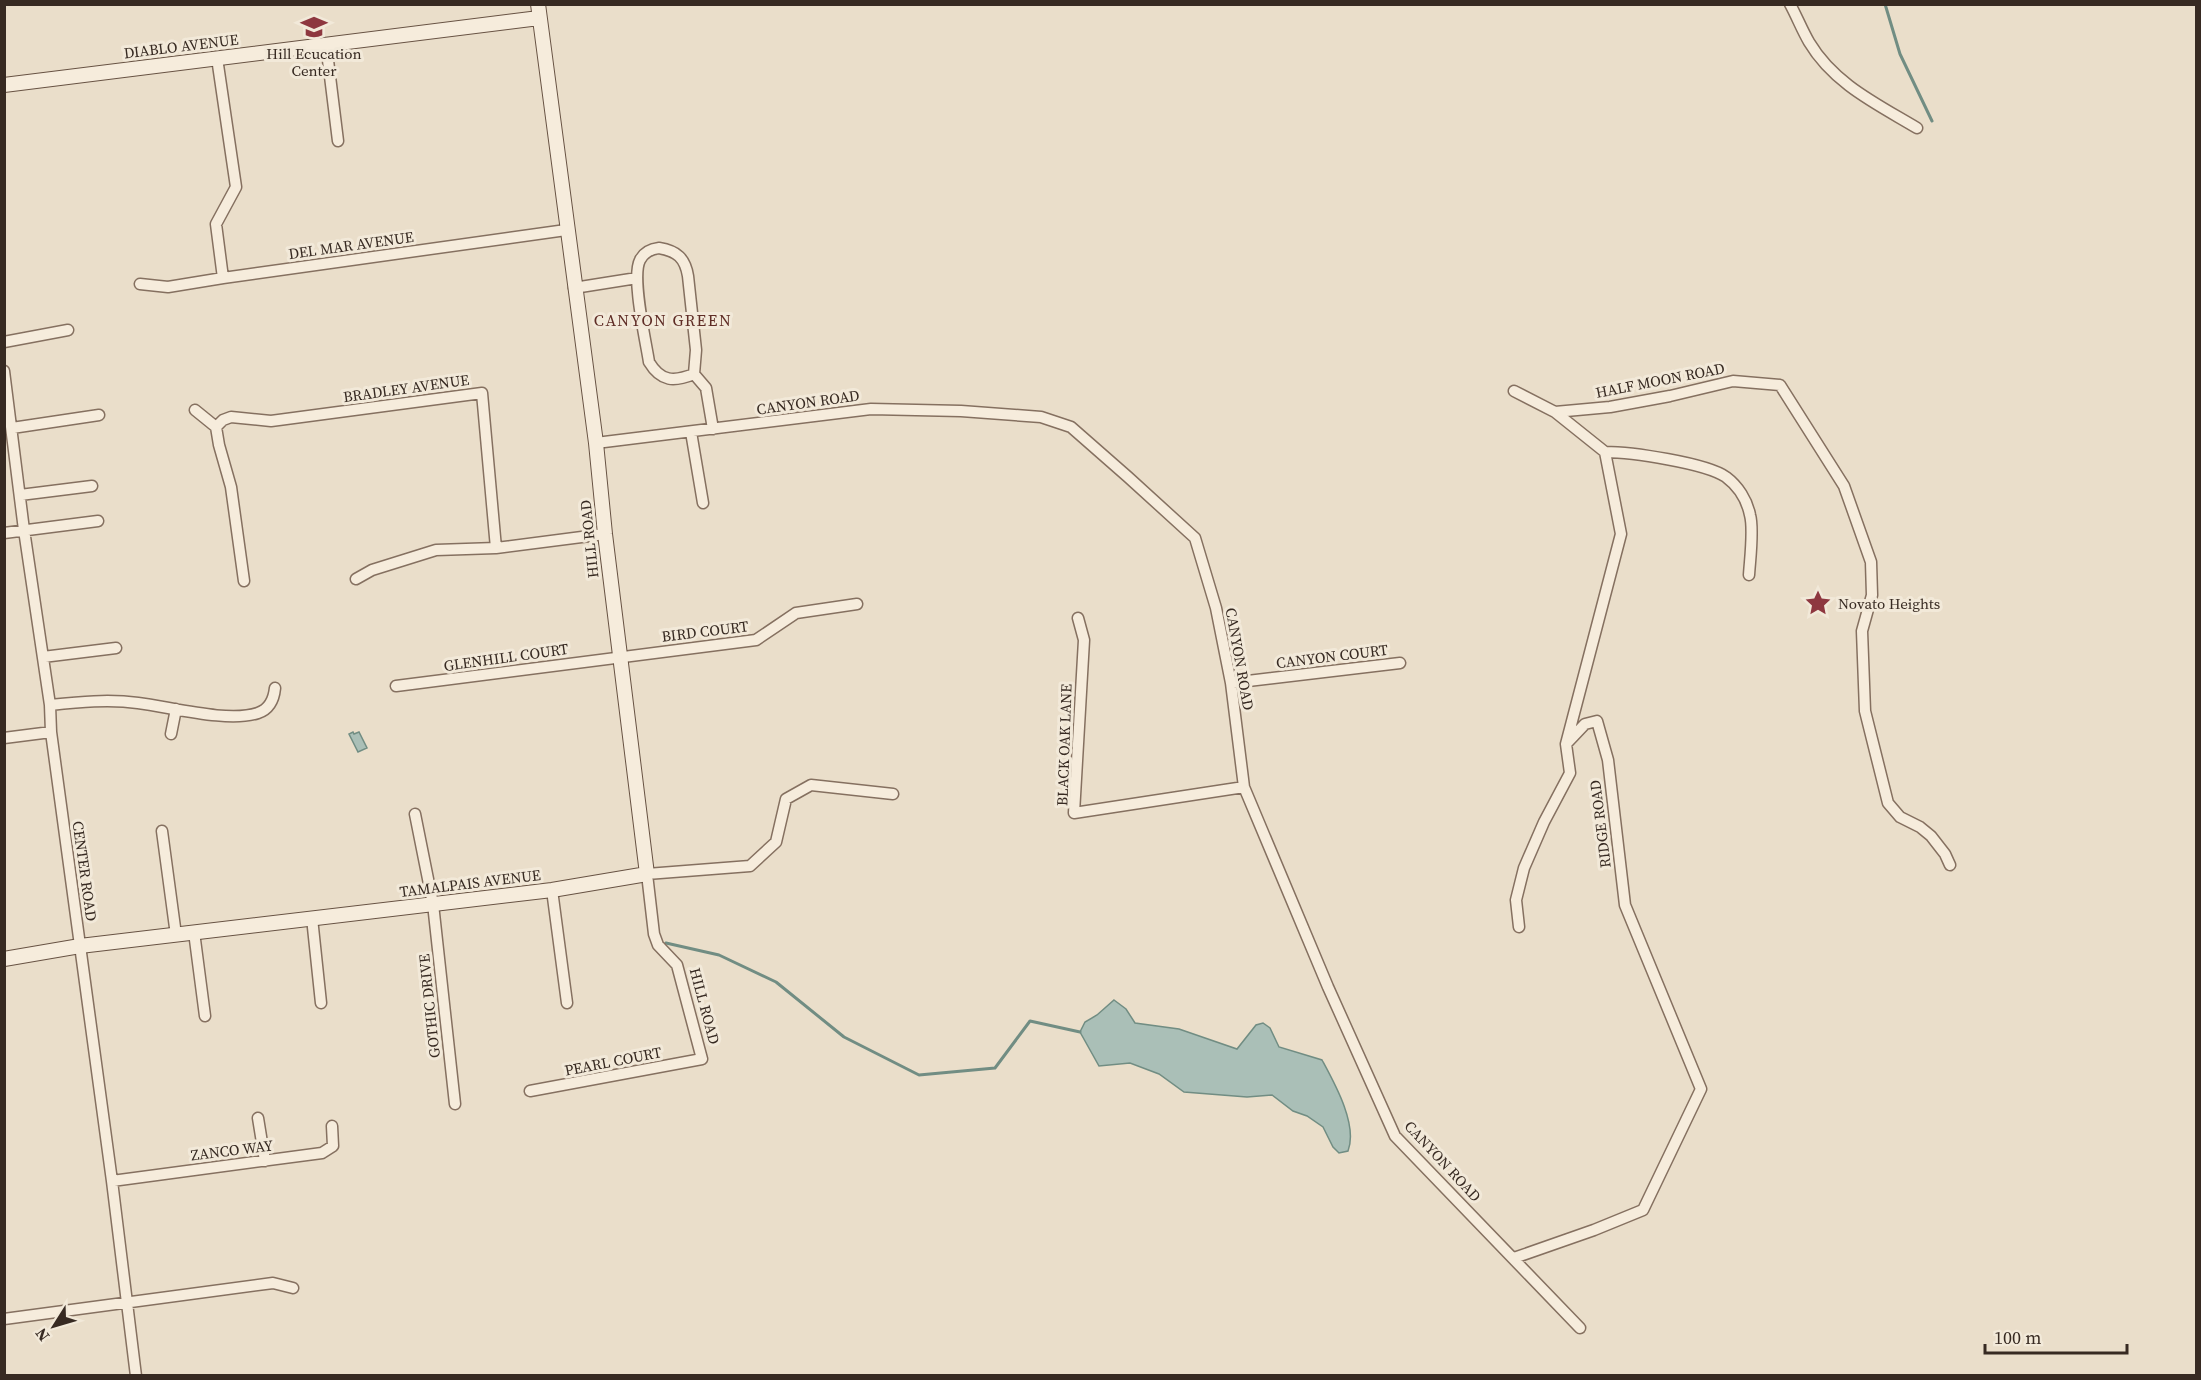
<svg xmlns="http://www.w3.org/2000/svg" width="2201" height="1380" font-family="'Source Serif 4',serif">
<rect width="100%" height="100%" fill="#eadeca"/>
<!-- water -->
<path fill="#aabfb7" stroke="#718d83" stroke-width="1.5" d="M353,732l1,2 5,-2 8,16 -9,4 -9,-18z
M1114,1000l12,9 9,14 44,6 58,20 19,-24 7,-2 7,5 9,19 43,13c13,24 36,65 26,91l-9,2 -6,-6 -10,-20 -16,-11 -14,-5 -21,-16 -25,2 -63,-5 -25,-18 -29,-11 -31,3 -19,-34 5,-10 12,-7z"/>
<g fill="none" stroke-linecap="round" stroke-linejoin="round">
<!-- stream -->
<path stroke="#718d83" stroke-width="3" d="M1885,4l15,50 32,67
M666,943l53,12 57,27 68,55 75,38 76,-7 35,-47 50,11"/>
<!-- street casing -->
<g stroke="#857060" stroke-width="13">
<path id="street" d="M1790,4c7,13 12,26 19,38 25,42 68,62 108,86
M326,44l12,97
M217,58l19,129 -20,37 7,54
M659,248c18,3 26,10 29,28l8,74 -2,24c-20,8 -33,8 -45,-12 -3,-20 -18,-85 -9,-102 4,-8 11,-11 19,-12z
M140,284l28,3 55,-9 343,-48
M574,288l63,-10
M4,342l64,-12
M4,371l20,159 26,175 1,27 61,449 24,195
M694,374l12,14 7,41
M1514,391l41,21 50,40 16,82 -55,210 19,-20 12,-3 11,39 17,145 76,184 -58,121 -49,20 -80,28
M195,410l21,17
M1555,412l55,-5 60,-11 63,-15 47,4 64,101 27,76 1,33 -10,36 3,80 23,92 12,14 20,10 11,9 14,18 5,11
M12,428l87,-13
M691,432l12,71
M596,443l275,-34 90,2 80,6 30,10 57,50 67,61 21,70 15,75 13,104 84,200 67,149 185,192
M1605,452c26,0 101,11 121,25 12,9 21,23 24,38 4,14 0,44 -1,60
M20,495l72,-9
M4,533l94,-12
M356,579l16,-9 64,-20 60,-2 109,-14
M244,581l-13,-94 -12,-42 -3,-18 7,-7 8,-3 40,4 211,-28 14,155
M1078,618l6,22 -10,173 170,-26
M43,657l73,-9
M1231,683l169,-20
M396,686l360,-46 40,-27 61,-9
M50,705c29,-3 59,-6 88,-2 33,4 90,20 120,10 12,-4 16,-15 17,-25
M171,734l5,-25
M4,738l47,-6
M415,814l18,90 22,200
M162,831l14,104
M552,890l15,113
M312,918l9,85
M1519,927l-3,-27 8,-32 20,-46 26,-49 -4,-29
M194,932l11,84
M530,1091l172,-32 -25,-94 -19,-20 -4,-11 -7,-60 103,-8 26,-24 10,-43 25,-14 82,9
M258,1118l7,43
M112,1181l210,-28 11,-7 -1,-20
M4,1319l269,-36 20,5"/>
</g>
<!-- secondary casing -->
<g stroke="#675243" stroke-width="16">
<path id="secondary" d="M4,85l535,-67
M4,959l76,-13 472,-56 95,-16 -42,-340 -9,-91 -58,-439"/>
</g>
<!-- street -->
<use href="#street" stroke="#f6ecdc" stroke-width="10"/>
<!-- secondary -->
<use href="#secondary" stroke="#f6ecdc" stroke-width="14"/>
</g>
<!-- icons -->
<defs>
<g id="school-bare" transform="scale(2.07)"><path d="M0-5L7-2L0 1L-7-2ZM-4 1L0 2.5L4 1V4Q0 6-4 4Z" fill="#8e373f" stroke="#f2e9d9" stroke-width="2.5" paint-order="stroke"/></g>
<g id="sight-bare" transform="scale(2.07)"><path d="M0-6L1.8-2.2L6-1.7L2.9 1.2L3.7 5.4L0 3.3L-3.7 5.4L-2.9 1.2L-6-1.7L-1.8-2.2Z" fill="#8e373f" stroke="#f2e9d9" stroke-width="2.5" paint-order="stroke"/></g>
</defs>
<g fill-rule="evenodd">
<use href="#school-bare" x="314" y="27"/>
<use href="#sight-bare" x="1818" y="603"/>
</g>
<g text-anchor="middle" dominant-baseline="central" stroke-width="6" stroke-linejoin="round" paint-order="stroke">
<!-- street labels -->
<g font-size="15" fill="#372a22" stroke="#f2e9d9">
<text transform="translate(181 46) rotate(-7)">DIABLO AVENUE</text>
<text transform="translate(351 245) rotate(-8)">DEL MAR AVENUE</text>
<text transform="translate(1660 380) rotate(-11)">HALF MOON ROAD</text>
<text transform="translate(406 388) rotate(-8)">BRADLEY AVENUE</text>
<text transform="translate(808 402) rotate(-8)">CANYON ROAD</text>
<text transform="translate(589 539) rotate(-96)">HILL ROAD</text>
<text transform="translate(705 631) rotate(-7)">BIRD COURT</text>
<text transform="translate(1332 656) rotate(-7)">CANYON COURT</text>
<text transform="translate(506 657) rotate(-8)">GLENHILL COURT</text>
<text transform="translate(1240 659) rotate(80)">CANYON ROAD</text>
<text transform="translate(1064 745) rotate(-88)">BLACK OAK LANE</text>
<text transform="translate(1600 824) rotate(-97)">RIDGE ROAD</text>
<text transform="translate(85 871) rotate(82)">CENTER ROAD</text>
<text transform="translate(470 883) rotate(-7)">TAMALPAIS AVENUE</text>
<text transform="translate(429 1006) rotate(-96)">GOTHIC DRIVE</text>
<text transform="translate(705 1006) rotate(75)">HILL ROAD</text>
<text transform="translate(613 1061) rotate(-11)">PEARL COURT</text>
<text transform="translate(232 1150) rotate(-7)">ZANCO WAY</text>
<text transform="translate(1443 1161) rotate(47)">CANYON ROAD</text>
</g>
<!-- poi labels -->
<g font-size="15" fill="#372a22" stroke="#f2e9d9">
<text x="314" y="53">Hill Ecucation<tspan x="314" dy="17">Center</tspan></text>
<text x="1838" y="603" text-anchor="start">Novato Heights</text>
</g>
<!-- neighbourhood labels -->
<g font-size="16" letter-spacing="1.5" fill="#5f2d26" stroke="#f2e9d9">
<text x="663" y="320">CANYON GREEN</text>
</g>
</g>
<!-- border -->
<rect width="2201" height="1380" fill="none" stroke="#372a22" stroke-width="12"/>
<!-- north arrow -->
<g transform="translate(54 1326) rotate(233)" stroke="#f2e9d9" stroke-width="4.5" paint-order="stroke">
<path d="M0-4.5L10 22L0 15L-10 22Z" fill="#372a22"/>
<text y="-9" font-size="16" font-weight="bold" text-anchor="middle" fill="#372a22">N</text>
</g>
<!-- scale -->
<path d="M1985 1344v9h142v-9" fill="none" stroke="#372a22" stroke-width="3"/>
<text x="1994" y="1344" font-size="18" fill="#372a22" stroke="#f2e9d9" stroke-width="4.5" paint-order="stroke">100 m</text>
</svg>
